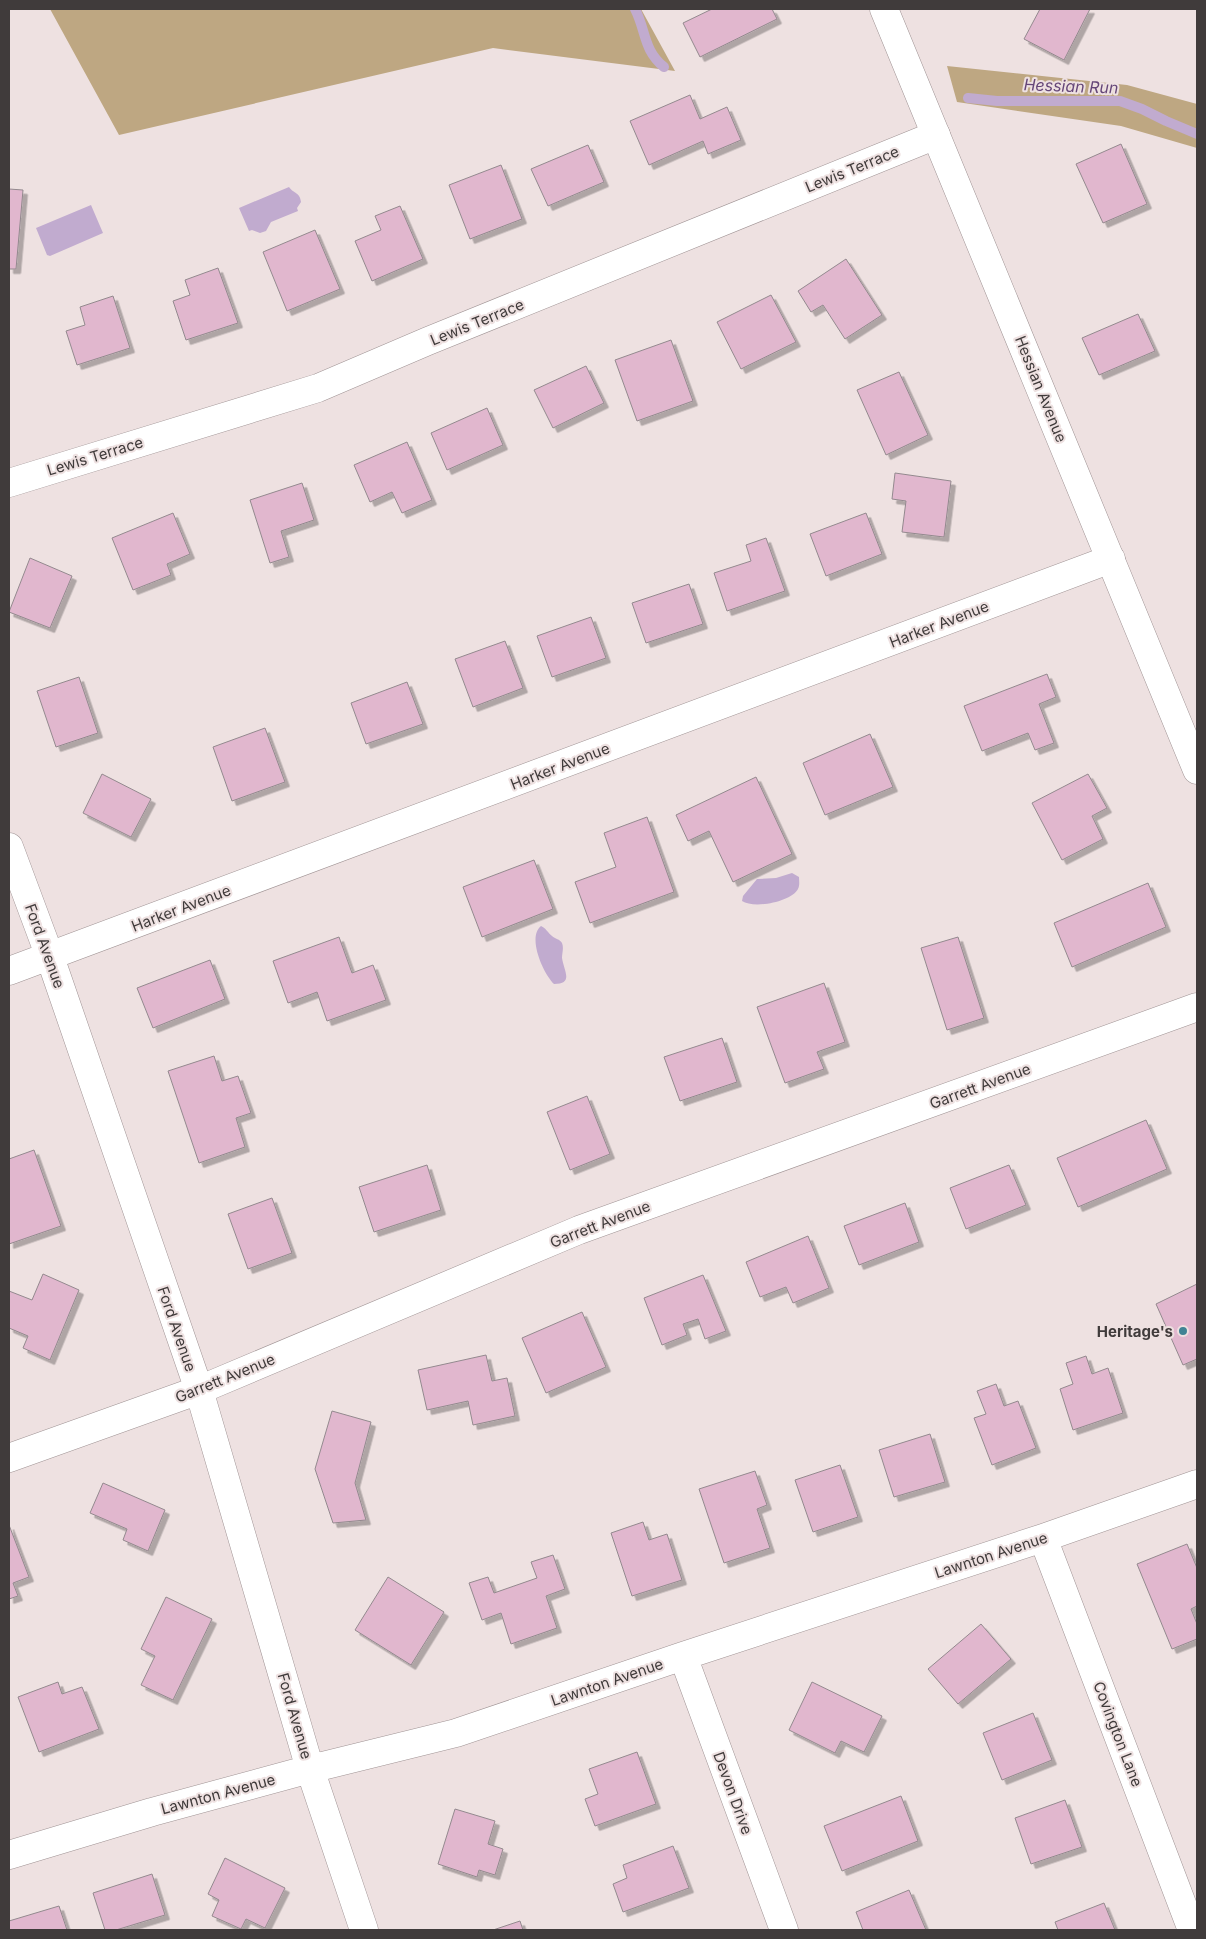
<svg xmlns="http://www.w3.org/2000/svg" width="1206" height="1939" font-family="Inter,sans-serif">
<defs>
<filter id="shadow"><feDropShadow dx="4.5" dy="4.5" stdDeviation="0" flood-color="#0004"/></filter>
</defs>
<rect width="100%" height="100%" fill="#eee1e1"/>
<!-- forest -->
<path fill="#bea782" d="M50,9h591l34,62 -182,-23 -374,87z
M947,66l180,19 70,19v44l-76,-22 -164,-24z"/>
<!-- water -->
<path fill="#c1abcf" d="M289,187c5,7 11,5 12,15l-4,6 1,3 -27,11 -5,9 -6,2 -8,-3 -3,1 -10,-23z
M91,205l12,28 -53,23 -3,-1 -11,-27z
M792,873l7,4c0,4 1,8 -1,12 -7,13 -44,20 -56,12l1,-5 14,-17 19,-1z
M541,926c5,2 7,7 11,10 3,3 8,3 10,7 2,5 0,10 0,15 2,13 12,26 -8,26 -11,-11 -27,-47 -13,-58z"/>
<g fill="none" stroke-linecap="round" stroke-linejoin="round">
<!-- stream -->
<path stroke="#c1abcf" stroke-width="10" d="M635,9c11,21 8,41 29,58
M968,98l29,3h123l22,8 24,12 31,13"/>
</g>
<!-- building -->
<path fill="#e1b7ce" stroke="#93898e" filter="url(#shadow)" d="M712,9h60l5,10 -77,38 -17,-34z
M1040,9h50l-26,51 -40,-21z
M690,95l10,24 27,-12 14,33 -33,14 -5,-13 -54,24 -19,-44z
M1121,144l26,60 -44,19 -27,-59z
M588,145l16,37 -56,24 -17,-37z
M501,165l21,54 -52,20 -21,-54z
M9,189l14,1 -7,79h-7z
M400,206l23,53 -51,22 -17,-40 26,-11 -6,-14z
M315,230l25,59 -53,22 -24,-59z
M846,259l36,56 -37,24 -22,-34 -12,7 -13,-21z
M218,268l20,55 -52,17 -13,-39 17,-6 -5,-15z
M771,295l25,47 -55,27 -24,-47z
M113,296l17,52 -53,17 -11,-34 19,-6 -5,-18z
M1138,314l17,37 -56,24 -17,-37z
M671,340l22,61 -56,20 -22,-61z
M586,366l18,37 -51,25 -19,-38z
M899,372l29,63 -42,20 -29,-65z
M487,408l16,37 -56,25 -16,-37z
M407,442l25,58 -30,13 -10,-21 -22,10 -16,-37z
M895,473l56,8 -7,56 -42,-5 4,-31 -14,-2z
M302,483l12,37 -33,11 8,26 -19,6 -20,-63z
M173,513l17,41 -23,10 4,11 -38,15 -21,-52z
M866,513l16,41 -56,22 -16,-42z
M766,538l19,53 -58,20 -13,-38 37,-12 -5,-16z
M30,558l42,18 -22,52 -41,-16z
M689,584l14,40 -57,19 -14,-40z
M591,617l15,41 -54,19 -15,-41z
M505,641l18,47 -50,19 -18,-48z
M1047,674l9,23 -17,7 15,39 -19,7 -7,-17 -46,18 -18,-45z
M79,677l19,56 -42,14 -19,-56z
M407,682l16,42 -57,20 -15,-41z
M265,728l20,54 -53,19 -19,-54z
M870,734l23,53 -68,28 -22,-52z
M102,774l49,25 -20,38 -48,-24z
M1088,774l19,34 -15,8 11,23 -41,21 -30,-57z
M756,777l36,77 -59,28 -24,-51 -21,10 -12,-26z
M647,817l27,75 -84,31 -15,-41 41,-15 -12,-34z
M534,860l19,49 -71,28 -19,-50z
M1148,883l18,44 -94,40 -18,-44z
M339,937l13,36 21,-8 13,35 -59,21 -10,-29 -29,11 -15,-42z
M958,937l26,81 -37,12 -26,-82z
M210,960l15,39 -72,29 -16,-40z
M824,983l21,59 -28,10 7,17 -39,14 -28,-76z
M722,1038l15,44 -57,19 -16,-44z
M214,1056l8,25 16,-5 13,37 -15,5 9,29 -46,16 -31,-92z
M587,1096l23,58 -40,16 -23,-58z
M1146,1120l21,49 -89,38 -21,-49z
M34,1150l27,76 -52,18v-85z
M427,1165l14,45 -67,22 -15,-45z
M1009,1165l17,40 -60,24 -16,-41z
M272,1198l20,55 -44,16 -20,-55z
M905,1203l14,39 -60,23 -15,-39z
M808,1236l21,52 -36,15 -7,-16 -26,10 -14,-35z
M43,1274l36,16 -29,70 -27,-12 5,-12 -19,-8v-37l23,9z
M703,1275l23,56 -21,8 -7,-20 -15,5 4,11 -25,10 -18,-47z
M1197,1284v75l-14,6 -27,-61z
M582,1312l24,55 -60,26 -24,-55z
M486,1355l6,26 15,-3 8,38 -42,9 -5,-24 -41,9 -9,-40z
M1086,1356l6,18 16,-6 15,45 -50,17 -13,-41 13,-5 -7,-21z
M996,1384l8,22 14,-5 18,47 -44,17 -18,-47 12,-4 -9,-23z
M332,1411l39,11 -16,61 11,37 -33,3 -18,-54z
M930,1434l15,48 -51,15 -15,-47z
M840,1465l18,52 -45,15 -18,-52z
M755,1471l12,34 -10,4 13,39 -46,15 -25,-74z
M103,1483l62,27 -17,41 -25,-11 4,-11 -37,-16z
M643,1522l6,18 18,-6 15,46 -50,16 -21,-63z
M9,1525l20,52 -16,6 5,13 -9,3z
M1187,1544l10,24v38l-6,3 6,15v15l-25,10 -35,-85z
M553,1555l12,34 -19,7 11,32 -46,16 -10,-31 -19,7 -13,-37 19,-6 6,16 43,-15 -6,-16z
M388,1577l56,35 -33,53 -56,-35z
M166,1597l46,22 -39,81 -32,-15 14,-29 -14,-7z
M981,1624l30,35 -53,45 -30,-35z
M58,1682l4,12 20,-7 17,42 -60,23 -21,-55z
M812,1682l70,34 -18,36 -23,-11 -6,12 -46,-23z
M1033,1713l19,47 -50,20 -19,-47z
M637,1752l19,52 -61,22 -10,-27 13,-5 -9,-25z
M901,1796l17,45 -76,30 -18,-45z
M1065,1800l17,47 -51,17 -16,-46z
M455,1809l40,12 -7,23 15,5 -8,26 -16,-5 -2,7 -39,-13z
M673,1846l16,42 -66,24 -10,-28 14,-6 -4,-13z
M225,1858l60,30 -20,40 -19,-9 -5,10 -29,-13 7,-16 -11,-6z
M152,1874l13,41 -49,15h-11l-12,-37z
M909,1890l17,40h-63l-7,-18z
M1104,1903l11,27h-57l-3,-8z
M59,1906l8,24h-58v-9z
M520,1921l3,9h-30z"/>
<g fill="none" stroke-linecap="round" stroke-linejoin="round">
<!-- minor casing -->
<g stroke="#a09495" stroke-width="29">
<path id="minor" d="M9,483l309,-95 110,-47 508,-206
M9,847l41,110 149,433 111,379 54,161
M9,971l1102,-412
M9,1458l190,-68 380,-160 618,-223
M1043,1538l149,392
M683,1656l101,274
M9,1855l143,-43 158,-43 146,-36 227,-77 360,-118 154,-54"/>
</g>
<!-- secondary casing -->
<g stroke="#a09495" stroke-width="29">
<path id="secondary" d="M884,9l313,761"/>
</g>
<!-- minor -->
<use href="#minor" stroke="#fff" stroke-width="28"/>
<!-- secondary -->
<use href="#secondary" stroke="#fff" stroke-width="28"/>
</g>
<!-- markers -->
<circle fill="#408394" stroke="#eee1e1" stroke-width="2" cx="1183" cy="1331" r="5"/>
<g text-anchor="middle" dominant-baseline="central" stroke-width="4" stroke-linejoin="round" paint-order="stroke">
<!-- street labels -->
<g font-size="15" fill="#403b3b" stroke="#eee1e1">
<text transform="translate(852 169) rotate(-22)">Lewis Terrace</text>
<text transform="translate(477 322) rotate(-22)">Lewis Terrace</text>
<text transform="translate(1041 389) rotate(68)">Hessian Avenue</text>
<text transform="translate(95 456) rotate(-17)">Lewis Terrace</text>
<text transform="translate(939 624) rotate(-21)">Harker Avenue</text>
<text transform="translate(560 766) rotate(-21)">Harker Avenue</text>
<text transform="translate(181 908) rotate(-21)">Harker Avenue</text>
<text transform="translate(45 946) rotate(70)">Ford Avenue</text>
<text transform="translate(980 1086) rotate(-20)">Garrett Avenue</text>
<text transform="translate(600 1224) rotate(-21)">Garrett Avenue</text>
<text transform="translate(177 1329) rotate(71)">Ford Avenue</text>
<text transform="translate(225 1378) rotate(-22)">Garrett Avenue</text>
<text transform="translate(991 1555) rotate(-18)">Lawnton Avenue</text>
<text transform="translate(607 1682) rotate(-19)">Lawnton Avenue</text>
<text transform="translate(295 1716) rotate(74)">Ford Avenue</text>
<text transform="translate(1118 1734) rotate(69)">Covington Lane</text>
<text transform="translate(733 1793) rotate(70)">Devon Drive</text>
<text transform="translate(218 1794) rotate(-15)">Lawnton Avenue</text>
</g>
<!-- poi labels -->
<g font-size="15" font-weight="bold" fill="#403b3b" stroke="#eee1e1" text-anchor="end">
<text x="1173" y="1331">Heritage's</text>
</g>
<!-- water labels -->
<g font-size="16" font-style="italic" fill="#654678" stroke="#eee1e1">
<text transform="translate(1071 86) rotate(2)">Hessian Run</text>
</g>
</g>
<!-- border -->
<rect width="1206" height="1939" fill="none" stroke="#403b3b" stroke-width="20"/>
</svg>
